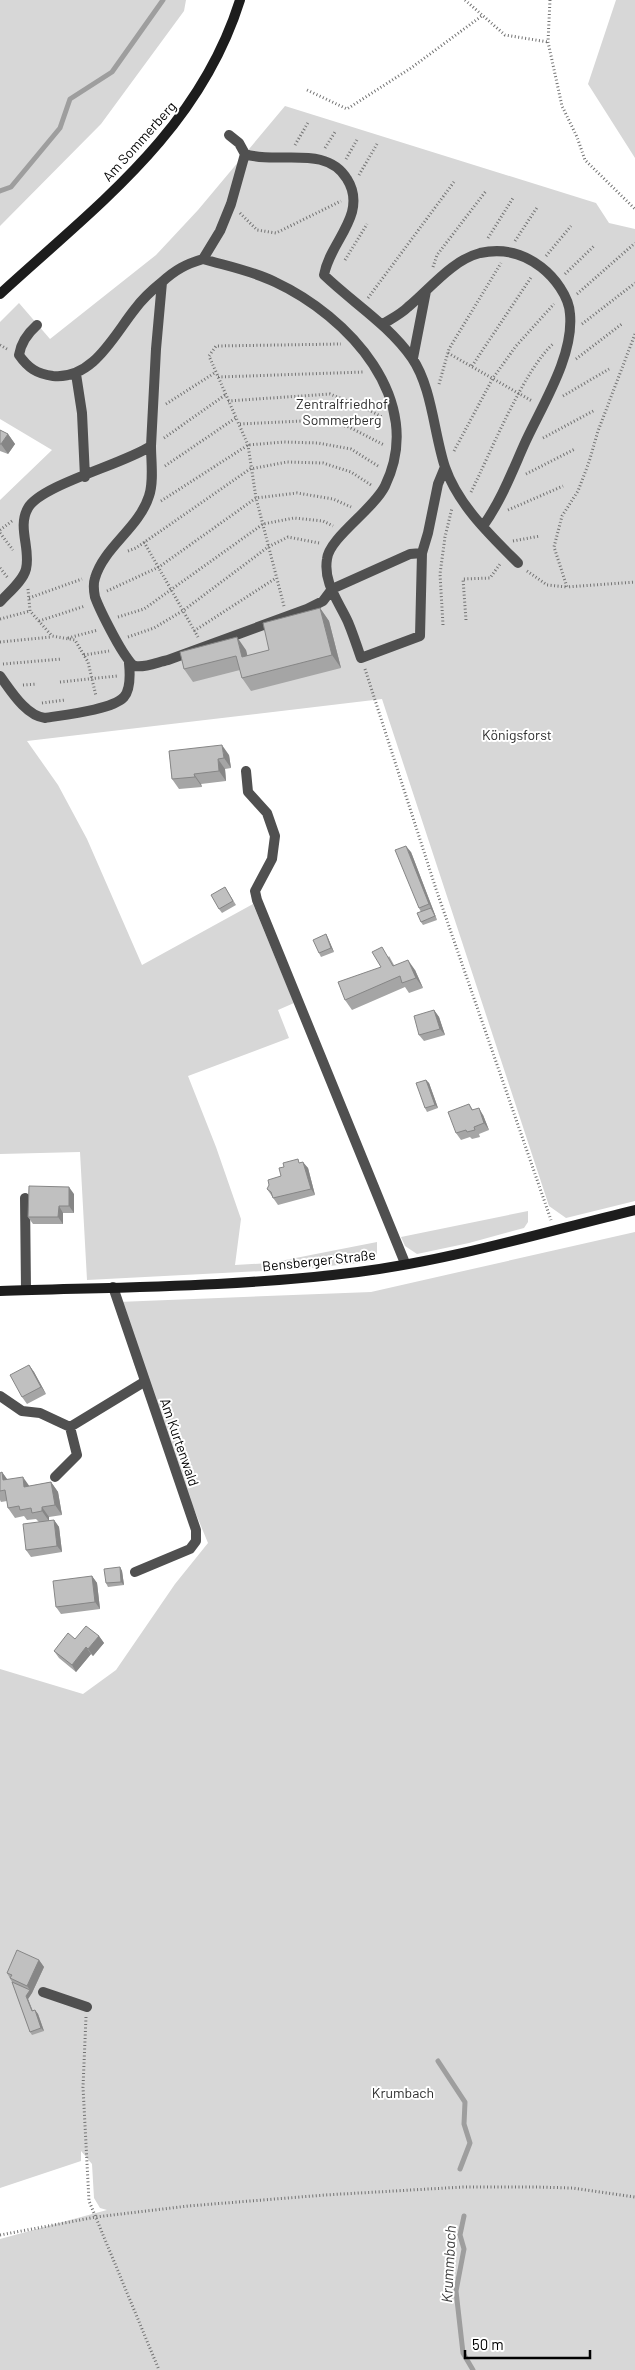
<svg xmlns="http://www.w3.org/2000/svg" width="635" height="2370" font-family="Barlow,sans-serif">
<rect width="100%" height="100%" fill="#fff"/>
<!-- green -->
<path fill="#d7d7d7" d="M0,0h186l-2,11 -83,113 -101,102z
M616,0h19v158l-47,-74z
M285,106l311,97 13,20 26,6v972l-69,17 -17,-12 -167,-507 -355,42 31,44 29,54 55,126 111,-61 41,99 -16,7 11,28 -101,38 28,71 25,72 -6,46 35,-2 107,-21v13l-10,7 -66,7 -214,11 -7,-128 -80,2v-654l52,-50 -52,-31v-97l19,-19 31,36 106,-84 42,-45z
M528,1211v11l-4,6 -55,15 -52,11 -12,-8 -4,-9z
M635,1232v1138h-635v-131l107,-29 -7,-2 -6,-10 -2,-34 -11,-13v10l-81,27v-519l83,25 33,-24 59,-86 33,-41 -74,-179 -16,-62 253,-10z"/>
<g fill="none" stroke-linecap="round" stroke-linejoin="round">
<!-- stream -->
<path stroke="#9e9e9e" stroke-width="5" d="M0,191l11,-4 49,-59 10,-29 42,-27 51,-72
M438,2061l27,41 -1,22 6,19 -10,26
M464,2216l-4,19 4,14 -8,42 7,62 10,17"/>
<!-- path -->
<path stroke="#727272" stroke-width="3" stroke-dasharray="1 2.5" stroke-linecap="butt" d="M465,0l40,35 43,7
M550,0l-2,42 14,64 15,31 8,23 50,49
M307,90l40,19 64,-41 72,-53
M295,145l14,-24
M325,148l10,-16
M346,159l12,-21
M359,175l18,-31
M240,213l17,17 19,3 65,-32
M488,238l25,-40
M515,241l23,-35
M546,256l25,-30
M345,260l22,-36
M433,267l4,-12 49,-64
M565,274l30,-29
M577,294l58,-51
M368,298l86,-116
M582,324l53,-41
M635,334l-37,97 -9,31 -11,29 -16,25 -8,31 13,40 68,-5
M0,345l7,4
M448,353l84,48
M576,359l47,-36
M472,366l60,-90
M218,377l146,-5
M439,384l10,-35 52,-86
M563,396l46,-27
M228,401l102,-7 35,14 17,9
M166,404l50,-32
M240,424l83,-4 26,7 35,18
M164,438l61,-43
M543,438l52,-28
M454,451l39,-73 23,-32 38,-42
M165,466l72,-49
M526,474l49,-25
M471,492c19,-38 53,-123 83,-149
M161,501l87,-56 36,-3 34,1 33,6 27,17
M508,510l55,-24
M0,530l12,-9
M0,533l13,17
M513,541l27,-5
M144,542l54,95
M128,551l8,-3 114,-79 37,-7 36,1 28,9 20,13
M0,568l8,10
M527,571l20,14 20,2
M28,589l2,22 22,25 23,4 13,22 8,34
M107,591l52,-24 97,-69 41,-5 36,6 18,8
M29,598l53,-19
M284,606l-28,-108 -8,-53 -39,-89 7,-10 125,-2
M118,617l26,-8 119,-85 31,-6 29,3 10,5
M0,619l30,-8
M466,620l-3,-41 27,-1 10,-14
M39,621l46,-15
M443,625l-3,-51 5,-37 7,-29
M194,631l82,-53
M128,637l26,-9 30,-18 84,-63 20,-10 31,6
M68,638l30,-8
M0,642l51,-5
M84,655l25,-4
M3,664l59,-5
M365,669l71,220 115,331
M60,682l57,-6
M23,685l14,-1
M42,703l23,-3
M86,2017l-3,70 6,114 70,169
M0,2235l96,-18 92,-11 137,-11 138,-8h72l37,1 63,9"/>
<!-- lane -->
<path stroke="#505050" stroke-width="10" d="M229,135l10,8 6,11c33,11 81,-10 102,25 7,11 8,21 5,33 -6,22 -24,40 -28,63 29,28 64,49 88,83 20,29 22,76 33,109 13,38 46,69 73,96
M203,259c24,7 50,12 72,23 73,34 152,118 110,204 -12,24 -56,52 -58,73 -4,24 12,43 21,63 5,12 9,24 13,36l59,-22 2,-83 6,-20 10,-49 7,-17
M383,324c8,-5 18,-10 25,-17 21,-17 44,-47 72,-54 23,-5 43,0 61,14 13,10 28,29 29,47 4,43 -29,93 -46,131 -12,27 -23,56 -41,81
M37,325c-9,8 -16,17 -18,30 9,13 18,19 34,21 40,4 61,-41 82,-67 8,-11 17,-19 27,-27
M413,358l13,-67
M76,374l6,39 3,64
M151,446c0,15 3,36 -2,50 -10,32 -45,51 -54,82 -2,6 -1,14 0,19 4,11 31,67 40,69 10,2 23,-4 33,-6l139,-51 16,-8 9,-12 78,-35 12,-1
M0,602c9,-10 23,-21 26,-33 5,-20 -9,-42 2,-61 13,-23 96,-44 123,-62l5,-97 6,-67c13,-12 24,-18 41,-23l17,-28 11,-27 14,-50
M0,676c11,15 26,40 45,42 18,-3 67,-8 79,-21 7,-8 6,-24 5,-34
M246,771l2,21 19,21 8,23 -3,23 -17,32 2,9 148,363
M25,1198l1,92
M0,1396l22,15 18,2 30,14 74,-45
M55,1477l22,-22 -7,-28
M43,1992l44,15"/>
<!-- street -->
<path stroke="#505050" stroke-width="10" d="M113,1287l83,243v11l-6,8 -55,23"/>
<!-- secondary -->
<path stroke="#1d1d1d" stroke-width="10" d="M0,294c97,-89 199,-163 240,-294
M0,1291c119,-4 240,-4 358,-19 94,-12 186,-40 277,-62"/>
</g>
<!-- wall -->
<path fill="#a5a5a5" d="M0,430l8,4 7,10 -7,10 -8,-3z
M320,608l9,13 12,47 -90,23 -9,-13 -2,-8 -47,12 -9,-13 62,-19 1,6 22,-6z
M169,751l60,4 2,13 -6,1 1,12 -25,3 1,3 -23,2 -7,-10z
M411,852l26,68 -14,5 -2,-3v-10l-2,-4z
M225,887l11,18 -14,8 -3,-4z
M326,934l2,4 6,14 -13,5 -2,-4z
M389,956l5,9 21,5 8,18 -14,5 -4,-6 -53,23 -7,-10 36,-33z
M434,1010l5,7 6,18 -21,6 -5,-6z
M426,1080l3,3 9,25 -11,4 -2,-4z
M469,1104l4,6 10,5 6,15 -10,4 1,3 -8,2 -2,-2 -9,3 -5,-7z
M301,1162l7,6 7,27 -37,10 -11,-16 14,-13z
M74,1194v19h-11v11h-30l-5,-7z
M29,1365l5,7 12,22 -19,10 -5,-7z
M2,1472l5,7 22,7 22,-4 7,10 4,23 -13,2v4l5,-1 5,7 3,25 -31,5 -5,-7 13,-28 -3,-3 -9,1 -3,-4 -9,2 -7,-10 -1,-7 -6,1 -1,-2v-27z
M120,1567l2,4 2,14 -16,2 -2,-4z
M92,1576l5,7 3,26 -39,5 -5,-7z
M99,1636l5,7 -11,13 -2,-2 -15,18 -17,-14 -5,-7 21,-12z
M39,1960l5,7 -12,26 -4,6 5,12 2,-1 3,4 6,17 -12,4 -2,-3 -18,-50 -5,-9z"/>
<!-- shaded-wall -->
<path fill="#868686" d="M8,434l7,10 -7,10 -7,-10z
M320,608l9,13 12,47 -9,-13z
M237,637l9,13 5,20 -9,-13z
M222,745l7,10 2,13 -7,-10z
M218,759l7,10 1,12 -7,-10z
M194,774l7,10 1,3 -7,-10z
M406,846l5,6 26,68 -8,-16z
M326,934l2,4 6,14 -3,-4z
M408,960l7,10 8,18 -7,-10z
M434,1010l5,7 6,18 -5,-6z
M426,1080l3,3 9,25 -3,-3z
M479,1108l4,7 6,15 -5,-7z
M303,1162l5,6 7,27 -4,-6z
M69,1187l5,7v19l-5,-7z
M59,1206l4,7v11l-5,-7z
M29,1365l5,7 12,22 -5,-7z
M2,1472l7,10 -6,-2z
M23,1477l7,10h-6z
M51,1482l7,10 4,23 -7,-10z
M42,1507l7,10v4l-7,-10z
M54,1520l5,7 3,25 -5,-6z
M120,1567l2,4 2,14 -3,-3z
M92,1576l5,7 3,26 -5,-7z
M99,1636l5,7 -11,13 -5,-7z
M86,1647l5,7 -15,18 -4,-7z
M39,1960l5,7 -12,26 -4,6 6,16 -2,-4 -6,-15 4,-6 -3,-4z
M35,2010l3,4 6,17 -3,-3z"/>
<!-- building -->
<path fill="#c0c0c0" stroke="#868686" d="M0,430l8,4 -7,10h-1z
M320,608l12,47 -90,23 -6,-22 -52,13 -4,-17 57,-15 5,20 27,-7 -6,-27z
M222,745l2,13 -6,1 1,12 -25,3 1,3 -23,2 -3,-28z
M406,846l23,58 -10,4 -24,-58z
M225,887l8,14 -14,8 -8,-14z
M431,908l4,8 -14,6 -4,-9z
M326,934l5,14 -12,5 -6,-13z
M382,947l11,19 15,-6 8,18 -14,5 -2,-7 -55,24 -7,-18 43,-15 -9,-15z
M434,1010l6,19 -21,6 -5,-19z
M426,1080l9,25 -10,3 -9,-25z
M469,1104l3,6 7,-2 5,15 -10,4 1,3 -8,2 -1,-2 -10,3 -8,-21z
M298,1159l1,4 4,-1 8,27 -38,9 -2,-6 -4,-3 2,-4 -1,-5 13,-4 -2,-8 5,-1 -1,-4z
M29,1186l40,1v19h-10l-1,11h-30z
M29,1365l12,22 -19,10 -12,-22z
M2,1472l1,8 20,-3 1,10 27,-5 4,23 -13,2v4l-10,2 -1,-5 -11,2 -1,-4 -11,2 -3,-18 -5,1v-18z
M54,1520l3,26 -31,4 -3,-26z
M120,1567l1,15 -15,1 -2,-14z
M92,1576l3,26 -39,5 -3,-26z
M86,1626l13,10 -11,13 -2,-2 -14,18 -18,-14 14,-18 7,6z
M17,1950l22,10 -12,26 -17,-8 2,-3 -5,-2z
M12,1982l18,8 -4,6 6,15 3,-1 6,18 -11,4z"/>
<g text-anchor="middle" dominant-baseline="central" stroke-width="4" stroke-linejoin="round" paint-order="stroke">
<!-- street labels -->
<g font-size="14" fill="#000" stroke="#fff">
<text transform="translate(139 141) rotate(-48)">Am Sommerberg</text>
<text transform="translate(319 1260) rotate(-6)">Bensberger Straße</text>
<text transform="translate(180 1442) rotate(71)">Am Kurtenwald</text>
</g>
<!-- park labels -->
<g font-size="14" fill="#2e2e2e" stroke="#fff">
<text x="342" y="403">Zentralfriedhof<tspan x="342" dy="16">Sommerberg</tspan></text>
<text x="517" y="734">Königsforst</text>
<text x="403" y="2092">Krumbach</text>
</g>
<!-- water labels -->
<g font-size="15" font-style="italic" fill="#3f3f3f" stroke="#fff">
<text transform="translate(448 2264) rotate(-87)">Krummbach</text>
</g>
</g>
<!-- scale -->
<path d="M465 2350v8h125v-8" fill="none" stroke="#000000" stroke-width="2.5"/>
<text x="472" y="2350" font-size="15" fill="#000000" stroke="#ffffff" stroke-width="4" paint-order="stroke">50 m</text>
</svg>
